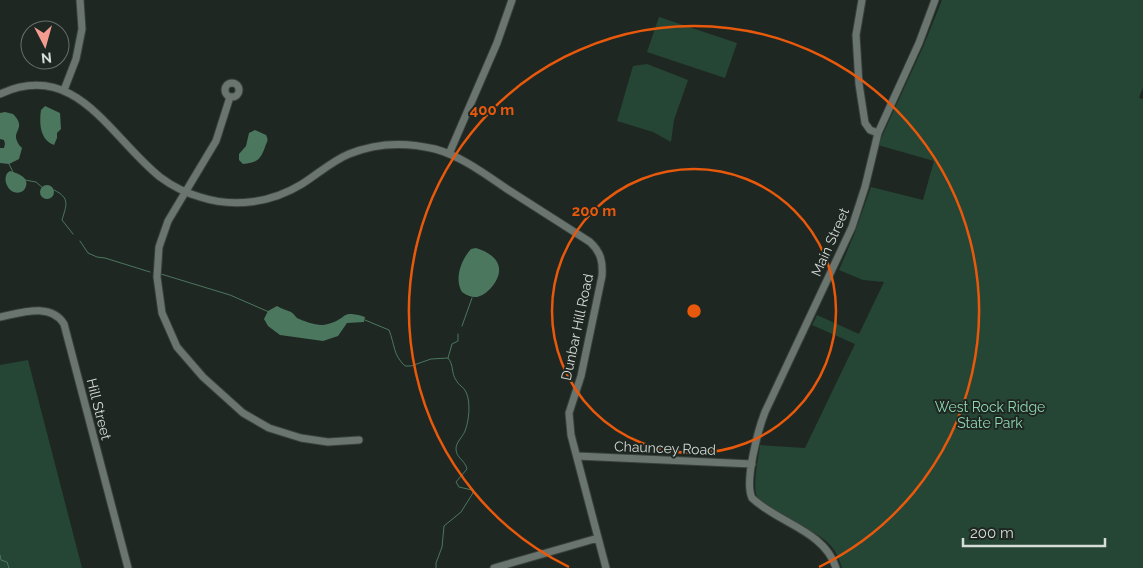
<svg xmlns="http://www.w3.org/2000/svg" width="1143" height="568" font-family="Raleway,sans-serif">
<rect width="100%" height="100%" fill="#1f2722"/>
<!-- green -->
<path fill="#254635" d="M942,0h201v87l-4,11 4,1v469h-301c-5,-18 -13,-27 -29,-36l-1,2c-13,-8 -48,-26 -55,-38 -5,-8 2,-41 3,-51l45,3 50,-104 -43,-19 5,-10 42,19 25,-52 -21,-2 -24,-10 15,-35 17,-48 52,13 11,-39 -56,-16 45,-98z
M659,17l78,26 -12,35 -78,-26z
M647,64l41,16 -14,40 -3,22 -18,-10 -36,-11 16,-55z
M28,360l54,208h-82v-203z"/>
<!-- water -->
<path fill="#4b775f" d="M45,106l15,7 1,16 -4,4v5l-3,7c-14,-5 -15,-22 -13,-35z
M5,112l8,2c14,14 -1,17 4,27 1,3 3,5 5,7l-3,11 -10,5 -9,-1v-15h4l1,-4 -1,-4 -4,-1v-26z
M255,130l11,5c3,6 1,6 -1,12 -4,12 -8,16 -22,17l-4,-4v-6l7,-8 3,-13z
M10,171c7,2 19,6 16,15 -1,3 -2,5 -5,6 -13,5 -21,-16 -11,-21z
M40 192a7 7 0 1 1 14 0a7 7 0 1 1-14 0Z
M476,248c23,7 31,22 14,41 -9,9 -17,11 -28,3 -8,-13 -1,-32 9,-43z
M277,306c5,3 10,4 14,6 3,2 4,4 6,6 9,4 22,9 31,6 20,-5 12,-15 37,-7l-1,5 -17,1 -9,13 -15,5 -43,-6 -12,-9 -4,-7 4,-8z"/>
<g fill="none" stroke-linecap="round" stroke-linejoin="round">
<!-- stream -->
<path stroke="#4b775f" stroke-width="1" d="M9,164l4,8
M25,180l11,2 7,6
M54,190c17,8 12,16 8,30l11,14
M80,241l8,12 9,4 8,1 45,14
M161,274l69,21 39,17
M365,320l24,10c6,15 4,25 16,36h6l20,-7 17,-1c6,7 3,15 8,22 2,5 8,7 10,12 5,10 3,29 -1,39 -3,7 -9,11 -9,18 0,9 9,11 11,20l-11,13 3,5 13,3 1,3 -12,19 -17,14 -2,21 -6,16v5
M462,326l10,-28
M448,358l4,-14 6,-3v-7
M0,555l1,5 6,2 2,6"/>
<!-- minor casing -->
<g stroke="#39413d" stroke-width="9">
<path id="minor" d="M862,0l-6,35 3,49 6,39 5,7 8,3
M225 90a7 7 0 1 1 14 0a7 7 0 1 1-14 0Z
M64,90l12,-31 6,-30 -2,-29
M0,94c76,-35 110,43 160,83 12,9 26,16 40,20 34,11 71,6 102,-13 16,-10 30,-23 47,-30 27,-11 57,-12 86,-5 26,7 50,25 72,40 28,18 55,35 83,53 11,10 13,20 12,34l-21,100 -12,37 2,22 35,133
M230,97l-14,44 -48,80 -9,26 -2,30 5,36 15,34 26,30 40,36 26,15 32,10 27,4 31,-2
M449,154l48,-111 15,-43
M0,317c20,-4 51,-15 64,7l64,244
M577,456l175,8
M494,568l104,-30
M836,568c-11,-37 -58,-45 -84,-70 -8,-16 6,-68 13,-86l87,-185 13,-40 13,-54 41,-90 16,-43"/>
</g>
<!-- minor -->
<use href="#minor" stroke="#6b756f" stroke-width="7"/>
</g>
<!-- distance rings -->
<g fill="none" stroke="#e8590c" stroke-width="2.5">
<circle cx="694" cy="311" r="142"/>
<path d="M569 567A285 285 0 1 1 819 567"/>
</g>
<g text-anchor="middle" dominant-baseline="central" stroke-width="4" stroke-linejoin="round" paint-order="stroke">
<!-- street labels -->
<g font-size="14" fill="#d6dcd8" stroke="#1f2722">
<text transform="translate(830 242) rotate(-66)">Main Street</text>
<text transform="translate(577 327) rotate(-78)">Dunbar Hill Road</text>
<text transform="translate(99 409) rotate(76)">Hill Street</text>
<text transform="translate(665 448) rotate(2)">Chauncey Road</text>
</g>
<!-- park labels -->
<g font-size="14" fill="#8fd8b0" stroke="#1f2722">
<text x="990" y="407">West Rock Ridge<tspan x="990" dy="16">State Park</tspan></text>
</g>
</g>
<circle cx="694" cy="311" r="8" fill="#e8590c" stroke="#1f2722" stroke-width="2.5"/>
<g font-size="15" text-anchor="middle" font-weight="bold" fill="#e8590c" stroke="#1f2722" stroke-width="4" stroke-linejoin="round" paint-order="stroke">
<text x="492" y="115">400 m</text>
<text x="594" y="216">200 m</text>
</g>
<!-- north arrow -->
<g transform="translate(45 45) rotate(174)"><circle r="24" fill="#1f2722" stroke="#686f6b"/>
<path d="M0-4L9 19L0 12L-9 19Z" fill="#f59c91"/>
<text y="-8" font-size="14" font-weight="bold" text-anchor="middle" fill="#d6dcd8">N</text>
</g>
<!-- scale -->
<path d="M963 538v8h142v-8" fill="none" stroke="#d6dcd8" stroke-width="2.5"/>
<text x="970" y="538" font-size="15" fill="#d6dcd8" stroke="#1f2722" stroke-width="4" paint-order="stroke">200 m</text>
</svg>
